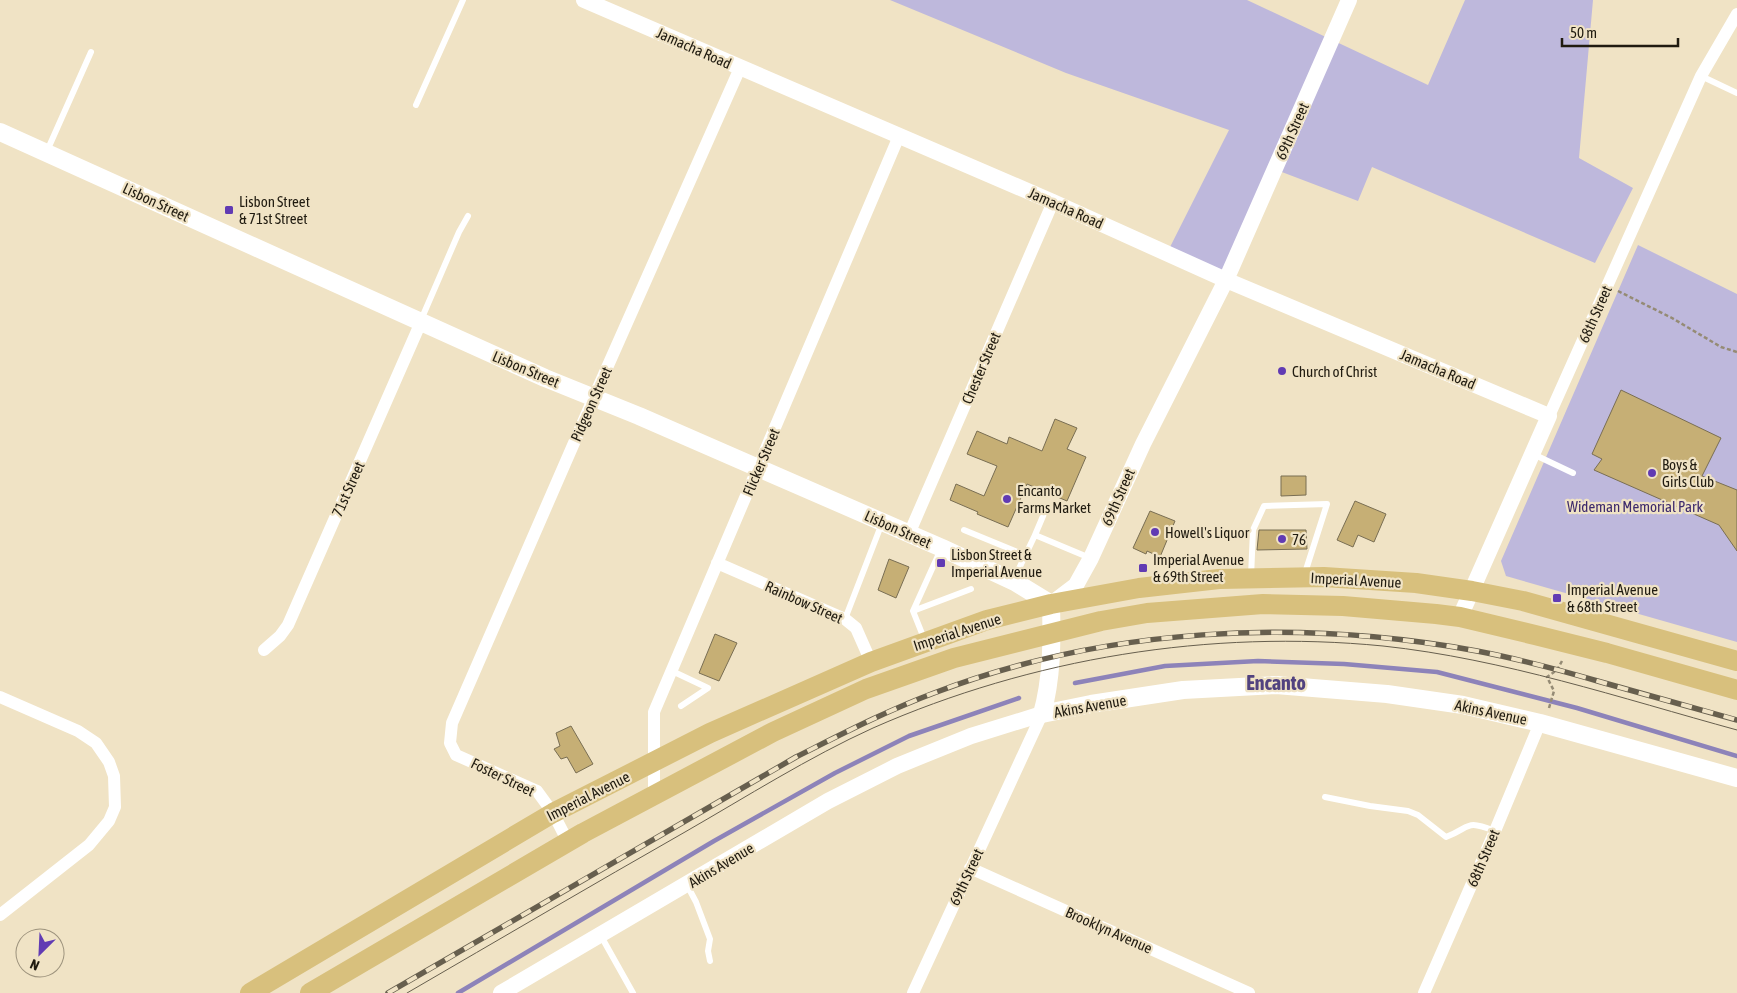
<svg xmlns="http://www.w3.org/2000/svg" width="1737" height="993" font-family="'Asap Condensed',sans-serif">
<rect width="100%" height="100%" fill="#f0e3c5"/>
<!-- green -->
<path fill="#beb8dc" d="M890,0h357l181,85 37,-85h128l-14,158 54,30 -38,75 -223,-96 -14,34 -89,-34 -43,113 -59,-27 62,-123 -163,-57z
M1638,245l99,49v348l-231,-66 -5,-15z"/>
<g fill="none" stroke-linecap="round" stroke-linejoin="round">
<!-- stream -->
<path stroke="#8d83b9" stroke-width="4.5" d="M1075,683l90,-17 93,-5 86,3 93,8 140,36 160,48
M458,993l256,-152 121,-68 74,-37 110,-38"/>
</g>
<!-- building -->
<path fill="#c6af75" stroke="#796e53" d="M1621,390l100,48 -19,38 35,14v61l-18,-26 -125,-55 8,-11 -10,-5z
M1055,419l22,9 -10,21 19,8 -19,44 -40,-17 -19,43 -31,-13 1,-2 -28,-12 6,-16 28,12 13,-30 -30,-12 10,-23 30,13 2,-7 33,14z
M1281,476h25v19l-25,1z
M1355,501l31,13 -12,28 -16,-7 -5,12 -16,-7z
M1150,511l25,10 -15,36 -13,-6 -1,3 -13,-6z
M1259,530h47l1,19 -50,1z
M889,559l20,8 -13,31 -18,-8z
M715,634l22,9 -18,38 -20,-8z
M571,726l22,38 -17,9 -9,-16 -6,2 -7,-10 6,-3 -4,-13z"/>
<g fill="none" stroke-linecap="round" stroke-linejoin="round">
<!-- path -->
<path stroke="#958b75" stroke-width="2.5" stroke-dasharray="4 2.5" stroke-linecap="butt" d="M1618,291l54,27 49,29 16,5
M1549,708l5,-17 -7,-14 10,-7 5,-9"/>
<!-- service -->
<path stroke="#fff" stroke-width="6" d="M1701,76l36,17
M416,105l47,-105
M47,151l44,-99
M421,320l38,-88 9,-16
M1533,454l40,19
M964,530l61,25
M1035,535l11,-26
M1251,577l2,-47 11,-24 63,-2 -23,72
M1014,579l21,-44 55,23
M913,611l58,-22
M845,619l37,-96
M925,641l-12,-30 28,-62
M672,671l36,17 -27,18
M1325,797l45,9 38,5 10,4 28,22c26,-10 18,-18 49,-6
M687,885l9,17 14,37 -2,12 2,10
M601,936l32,57"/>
<!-- minor -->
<path stroke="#fff" stroke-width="12" d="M1549,416l152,-340 36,-62
M909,534l144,-332
M717,563l128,56 11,9 15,34
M264,650l16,-14 8,-11 133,-303
M0,697l78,34 18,12 13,19 5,14 1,31 -6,14 -20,24 -89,70
M654,795v-83l245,-576
M568,842l-15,-29 -16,-22 -81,-36 -6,-12 2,-20 142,-326 146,-329
M970,868l279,125
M913,993l129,-279
M1424,993l71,-162 45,-108"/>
<!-- tertiary -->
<path stroke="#fff" stroke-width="16" d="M584,0l469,202 173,78 323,136 -89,201
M1051,604l25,-19 15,-27 52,-114 83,-164 123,-280
M501,993l327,-192 69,-35 74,-30 71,-22"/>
<!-- secondary -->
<path stroke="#fff" stroke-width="18" d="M0,132l545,246 94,38 303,132 73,34 36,22c1,38 1,74 -9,110l49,-10 92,-14 93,-5 111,9 76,11 77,18 197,55"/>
<!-- primary -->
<path stroke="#d8c07d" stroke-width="20" d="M250,993l303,-180 157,-80 161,-71 116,-42 64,-16 88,-16 80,-9 105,-2 92,6 56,8 51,10 214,60
M310,993l273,-160 190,-101 93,-43 88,-31 147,-37 46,-8 116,-9 80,2 93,8 24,3 75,18 72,18 130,37"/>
<!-- tram -->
<path stroke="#675f4e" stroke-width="1" d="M407,993c93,-54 185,-108 278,-161 61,-35 124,-75 188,-104 159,-70 337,-99 510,-82 121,13 237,52 354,84"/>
<!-- rail casing -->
<g stroke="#675f4e" stroke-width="5.5">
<path id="rail" d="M388,993l408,-236c46,-23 90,-46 138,-64 172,-66 363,-75 543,-42 42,8 83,19 124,31 45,13 91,25 136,38"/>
</g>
<!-- rail -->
<use href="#rail" stroke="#f0e3c5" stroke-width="4" stroke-dasharray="11" stroke-linecap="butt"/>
</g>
<!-- markers -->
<g fill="#613bb3" stroke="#f0e3c5" stroke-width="2">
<rect x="224" y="205" width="10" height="10" rx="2.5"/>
<circle cx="1282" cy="371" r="5"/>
<circle cx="1652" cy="473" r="5"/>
<circle cx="1007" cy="499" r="5"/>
<circle cx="1155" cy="532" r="5"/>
<circle cx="1282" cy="539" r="5"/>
<rect x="936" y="558" width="10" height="10" rx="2.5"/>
<rect x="1138" y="563" width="10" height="10" rx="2.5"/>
<rect x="1552" y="593" width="10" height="10" rx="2.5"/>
</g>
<g text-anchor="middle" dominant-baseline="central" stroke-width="4.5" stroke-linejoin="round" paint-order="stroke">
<!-- street labels -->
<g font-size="15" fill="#201b10" stroke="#f0e3c5">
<text transform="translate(694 48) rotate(24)">Jamacha Road</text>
<text transform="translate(1292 131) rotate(-66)">69th Street</text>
<text transform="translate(156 202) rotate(25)">Lisbon Street</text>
<text transform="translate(1066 208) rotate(24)">Jamacha Road</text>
<text transform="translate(1595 314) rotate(-66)">68th Street</text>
<text transform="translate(981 368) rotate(-67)">Chester Street</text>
<text transform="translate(526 369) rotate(23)">Lisbon Street</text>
<text transform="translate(1438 369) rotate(23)">Jamacha Road</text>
<text transform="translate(591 404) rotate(-66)">Pidgeon Street</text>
<text transform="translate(761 462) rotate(-67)">Flicker Street</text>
<text transform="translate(348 489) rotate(-66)">71st Street</text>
<text transform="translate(1118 497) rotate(-66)">69th Street</text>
<text transform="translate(898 529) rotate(24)">Lisbon Street</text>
<text transform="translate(1356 580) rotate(3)">Imperial Avenue</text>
<text transform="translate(804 602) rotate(24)">Rainbow Street</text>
<text transform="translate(957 632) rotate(-18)">Imperial Avenue</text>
<text transform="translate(1090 706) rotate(-10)">Akins Avenue</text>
<text transform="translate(1491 712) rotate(12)">Akins Avenue</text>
<text transform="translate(503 777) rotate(26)">Foster Street</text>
<text transform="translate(588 796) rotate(-27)">Imperial Avenue</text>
<text transform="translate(1483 858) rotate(-67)">68th Street</text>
<text transform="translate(721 865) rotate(-31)">Akins Avenue</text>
<text transform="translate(966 877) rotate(-65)">69th Street</text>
<text transform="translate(1109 930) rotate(24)">Brooklyn Avenue</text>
</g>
<!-- poi labels -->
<g font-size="15" fill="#201b10" stroke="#f0e3c5" text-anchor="start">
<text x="239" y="201">Lisbon Street<tspan x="239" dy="17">&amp; 71st Street</tspan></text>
<text x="1292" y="371">Church of Christ</text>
<text x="1662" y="464">Boys &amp;<tspan x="1662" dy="17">Girls Club</tspan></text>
<text x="1017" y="490">Encanto<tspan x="1017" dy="17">Farms Market</tspan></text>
<text x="1165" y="532">Howell's Liquor</text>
<text x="1292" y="539">76</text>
<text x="951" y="554">Lisbon Street &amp;<tspan x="951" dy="17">Imperial Avenue</tspan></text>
<text x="1153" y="559">Imperial Avenue<tspan x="1153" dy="17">&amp; 69th Street</tspan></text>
<text x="1567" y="589">Imperial Avenue<tspan x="1567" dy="17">&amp; 68th Street</tspan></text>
</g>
<!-- park labels -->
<g font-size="15" fill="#3d2a6c" stroke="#f0e3c5">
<text x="1635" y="506">Wideman Memorial Park</text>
</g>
<!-- district labels -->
<g font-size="20" font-weight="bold" fill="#51427f" stroke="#f0e3c5">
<text x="1276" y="682">Encanto</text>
</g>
</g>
<!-- north arrow -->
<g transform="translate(40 953) rotate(204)"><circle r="24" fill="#f0e3c5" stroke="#9d937d"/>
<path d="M0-4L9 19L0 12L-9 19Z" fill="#613bb3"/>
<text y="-8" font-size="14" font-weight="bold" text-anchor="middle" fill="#201b10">N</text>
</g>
<!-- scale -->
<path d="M1562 38v8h116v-8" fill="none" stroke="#201b10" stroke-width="2.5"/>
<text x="1570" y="38" font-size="15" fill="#201b10" stroke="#f0e3c5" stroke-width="4" paint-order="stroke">50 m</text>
</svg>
